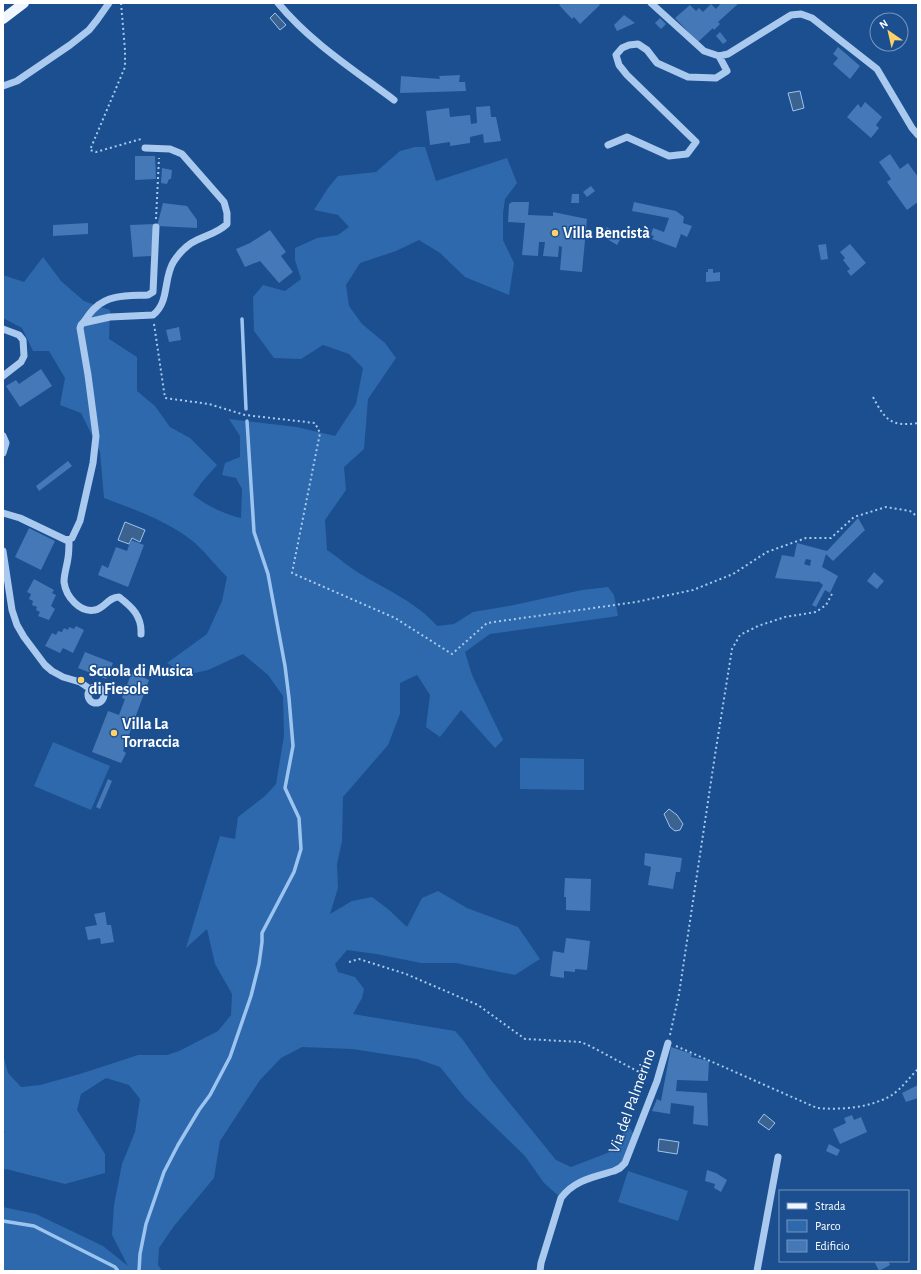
<svg xmlns="http://www.w3.org/2000/svg" width="921" height="1274" font-family="'Alegreya Sans',sans-serif">
<rect width="100%" height="100%" fill="#1b4f8f"/>
<!-- green -->
<path fill="#2e69ad" d="M415,147h10l11,34 71,-23 10,25 -12,16 -2,14v27l11,23 -5,32 -44,-18 -25,-24 -21,-13 -23,11 -36,12 -14,22 3,21 13,18 23,19 11,15 -28,41 -4,50 -20,18 2,23 -21,30 2,30c12,8 23,18 35,25 27,16 55,28 75,51l17,-2 19,-12 41,-7 68,-15 26,-3 6,8 4,21 -128,18 -25,18 7,23 31,65 -8,8 -34,-38 -21,27 -14,-10 4,-32 -13,-20 -17,8v31l-12,31 -45,52 -1,44 -5,23 1,24 -8,26 22,-13 20,-4 16,12 19,18 15,-29 16,-7 29,17 51,19 22,32 -25,16 -59,-12h-35l-45,-9 -29,-4 -12,14 3,8 17,5 9,12 -2,9 -9,16 102,17 8,9 28,40 65,80 15,7 44,-17 12,-26 8,12 -10,27 -49,20 -15,15 -17,-15 -19,-27 -60,-58 -25,-31 -23,-8 -65,-10 -50,-2 -21,11 -21,22 -40,61 -6,37 -40,48 -15,22 -1,17 4,6h-159v-64l33,7 67,32 25,20 -16,-31 2,-30 8,-41 13,-32 5,-33 -11,-14 -23,-7 -25,16 -4,16 28,44v19l-40,11 -59,-15 -3,1v-36l2,-2 -2,-2v-76l5,19 13,14 19,-2 40,-11 58,-19h29l12,-4 39,-20 13,-16 1,-21 -17,-30 -8,-35 -21,19 34,-112 15,3 3,-22 27,-21 11,-12 8,-48 -1,-40 -15,-21 -25,-21 -35,16 -22,5 -19,-12 40,-29 15,-33 5,-24c-11,-11 -21,-24 -32,-34 -27,-22 -59,-33 -91,-45l-4,-46 -19,-39 -21,-8 5,-27 -16,-27h-16l-11,-23 -19,-10v-43l21,7 19,-25 18,24 23,20 26,9 -1,29 28,18v34l18,15 15,21 20,11 27,27 -15,17 -9,13c15,11 30,19 48,23l1,-29 -6,-11 -14,-3 3,-12 15,-6v-21l-11,-17 68,8 38,9 21,-32 7,-36 -14,-14 -26,-9 -22,14 -27,-1 -20,-27 -1,-34 10,-12 22,6 16,-12 -6,-19v-12l22,-10 21,-3 11,-8 -11,-12 -24,-5 14,-22 10,-12 38,-4 24,-21z
M53,742l57,24 -19,44 -57,-24z
M520,758l64,1v31l-64,-1z
M628,1171l60,20 -10,30 -60,-19z"/>
<!-- water -->
<path fill="#3c6290" stroke="#9cc4f0" d="M275,13l11,12 -6,5 -10,-12z
M800,91l4,17 -11,3 -5,-18z
M125,522l20,8 -5,12 -8,-4 -3,6 -11,-4z
M669,809l8,6 6,9 -3,6 -5,1 -5,-4 -6,-13z
M764,1114l11,9 -6,7 -11,-8z
M659,1139l20,3 -2,12 -19,-3z"/>
<g fill="none" stroke-linecap="round" stroke-linejoin="round">
<!-- stream -->
<path stroke="#9cc4f0" stroke-width="3.5" d="M242,319l4,90
M3,1221l31,5 81,41 3,4
M139,1271l1,-17 6,-30 18,-52 14,-27 21,-35 11,-15 20,-38 21,-61 8,-32 3,-22v-9l32,-61 7,-23 -2,-31 -14,-30 8,-42 -4,-48 -4,-32 -17,-92 -14,-42 -7,-111"/>
</g>
<!-- building -->
<path fill="#4478b7" fill-rule="evenodd" d="M562,3h36l2,2 -20,19 -6,-7 -2,2 -13,-14z
M721,3h18l-21,19 2,2 -6,6 -1,-2 -15,14 -23,-24 15,-13 6,6 3,-3 4,4 8,-8 5,5z
M624,15l11,8 -18,8 -3,-6z
M660,18l6,6 -5,5 -6,-6z
M720,32l7,9 -4,3 -7,-8z
M838,47l22,19 -10,13 -17,-15 5,-6 -5,-4z
M460,75l-1,7h6l1,9 -66,2 1,-17 39,3 -1,-3z
M865,102l17,15 -6,8 3,3 -8,10 -24,-21 11,-13 3,4z
M490,106l1,11h5l5,24 -17,2 -1,-9 -13,3v6l-20,3v-4l-20,3 -4,-34 23,-3 1,9 20,-2 1,9 6,-1 -1,-16z
M890,154l10,15 8,-6 10,14v25l-11,8 -20,-28 4,-3 -12,-17z
M135,156h20l1,23 -21,1z
M162,168l10,2 -1,9h-2l-2,5 -6,-1z
M591,186l4,5 -8,6 -4,-5z
M572,194h7v9h-8z
M512,202h17l-1,13 25,1v-4l34,7 -5,53 -22,-2 2,-23 -3,-1 -1,11 -15,-1 2,-14h-6l-1,14 -16,-1 3,-32 -17,-1 1,-18z
M634,202l42,9 8,6 -1,6 9,3 -5,11 -6,-3 -5,14 -24,-9 2,-3 -3,-1 2,-7 11,4 5,-14 -37,-7z
M163,203l24,3 10,14v8l-40,-2z
M88,223v11l-35,2v-11z
M154,224l-3,32 -18,1 -3,-32z
M607,227l15,9 -5,9 -15,-9z
M270,230l16,22 -5,4 12,16 -14,11 -19,-22 -15,6 -9,-18 14,-6z
M826,244l2,15 -7,1 -3,-15z
M850,244l16,19 -15,13 -4,-5 3,-2 -7,-9 2,-2 -5,-6z
M708,269h5v4l7,-1v9l-14,1v-10h2z
M179,327l2,13 -12,2 -3,-12z
M41,369l11,17 -32,21 -14,-21 10,-6 3,4z
M68,461l4,5 -33,25 -3,-5z
M858,518l7,12 -32,31 -7,-7 -4,13 16,9 -8,17 -5,-3 -9,17 -4,-2 11,-20 -5,-4v1l-43,-4 7,-23 12,2 3,-14 30,8zM806,559l5,1 -1,6 -6,-2z
M29,528l26,13 -14,29 -26,-13z
M131,540l13,5 -16,42 -30,-12 4,-10 6,3 8,-21 11,4z
M874,572l10,9 -7,8 -10,-8z
M34,579l20,11 -2,3 4,2 -5,11 4,3 -6,11 -11,-4 2,-4 -4,-2 1,-3 -5,-2 1,-4 -4,-2 2,-5 -4,-2z
M76,626l8,4 -11,23 -10,-5 -3,5 -15,-7 7,-13 4,2 2,-4 4,1 2,-4 4,2 1,-3 5,2z
M85,652l28,11 -7,16 -28,-11z
M132,672l17,8 -26,71 3,2 -5,10 -29,-11 16,-41 11,4 6,-16 -3,-1z
M108,779l4,2 -12,28 -4,-2z
M645,853l37,5 -2,14h-4l-3,17 -25,-4 3,-18 -7,-2z
M565,878l26,1 -1,32 -24,-1v-13h-2z
M105,912l2,13h4l3,17 -13,2 -1,-6 -12,2 -3,-13 12,-2 -3,-11z
M566,938l24,3 -3,29 -12,-1v3l-11,-1v7l-14,-2 3,-25 11,2z
M671,1047l21,7 -1,3 18,4 -1,20 -31,-1 -1,11 31,2 1,33 -15,-2 1,-18 -23,-3 -1,11 -18,-3 5,-12 4,2z
M918,1085v13l-12,4 -4,-9z
M852,1115l2,5 7,-3 6,15 -27,12 -7,-15 13,-6 -2,-5z
M829,1144l11,6 -3,6 -11,-5z
M707,1170l9,3 11,7 -6,12 -7,-4 1,-4 -10,-3z
M874,1261h14l2,4 -11,6z"/>
<g fill="none" stroke-linecap="round" stroke-linejoin="round">
<!-- path -->
<path stroke="#a9c9ee" stroke-width="2" stroke-dasharray="2 3" stroke-linecap="butt" d="M121,3l4,47v17l-35,83 6,2 45,-13
M156,219l3,-61
M154,324l11,74 44,6 36,11 70,8 5,10 -28,140 103,45 57,36 35,-31 149,-21 57,-12 40,-16 34,-22 39,-14h25l23,-21 32,-10 24,4 8,6
M873,397c12,23 18,30 45,26
M349,962l10,-3 47,15 72,31 47,34 56,3 11,5 45,24 13,2
M670,1035l9,-41 36,-239 17,-106 8,-14 18,-9 27,-9 31,-5 10,-7 6,-11
M676,1046l141,62c25,2 53,0 75,-13 9,-6 18,-18 26,-26"/>
<!-- minor -->
<path stroke="#a9c9ee" stroke-width="7" d="M278,3c32,39 76,67 116,97
M651,3l53,48 15,5 9,-2 63,-39 10,-1 11,4 65,51 35,59 6,7
M3,86l14,-5 53,-36 19,-15 8,-10 12,-17
M608,145l19,-8 42,19 18,-2 9,-12 -69,-67 -8,-10 -3,-10 6,-7 7,-3 9,-1 9,6 10,13 31,14 28,1 11,-7 -8,-15
M83,323l27,-6 43,-2c17,-13 10,-38 21,-54 6,-9 14,-17 23,-21 11,-5 22,-8 30,-16v-11l-3,-11 -42,-48 -12,-5 -25,-1
M3,329l16,6 4,5 1,16 -3,6 -18,14
M3,436l3,7 -3,10
M3,513l17,5 46,22 6,-2 8,-17 13,-58 3,-27 -8,-61 -8,-47 1,-3c5,-5 8,-12 14,-17 14,-14 35,-12 53,-13l5,-3 3,-65
M69,540c0,6 0,12 -1,18 -1,8 -4,16 -4,24 2,15 16,31 31,28 10,-2 13,-13 24,-13 13,10 23,19 22,37
M3,551l9,59 5,15 7,12 21,28 7,6 11,6 17,5 10,7
M88 695a8 8 0 1 1 16 0a8 8 0 1 1-16 0Z
M540,1271l1,-8 20,-65c13,-18 33,-21 53,-27l6,-3 5,-5 32,-82 11,-38
M757,1271l21,-114"/>
<!-- major -->
<path stroke="#f0f6ff" stroke-width="10" d="M3,19l21,-16"/>
</g>
<!-- markers -->
<g fill="#ffd166" stroke="#1b4f8f" stroke-width="1.5">
<circle cx="555" cy="233" r="4"/>
<circle cx="81" cy="680" r="4"/>
<circle cx="114" cy="733" r="4"/>
</g>
<g text-anchor="middle" dominant-baseline="central" stroke-width="3" stroke-linejoin="round" paint-order="stroke">
<!-- poi labels -->
<g font-size="16" font-weight="bold" fill="#fff" stroke="#1b4f8f" text-anchor="start">
<text x="563" y="233">Villa Bencistà</text>
<text x="89" y="671">Scuola di Musica<tspan x="89" dy="18">di Fiesole</tspan></text>
<text x="122" y="724">Villa La<tspan x="122" dy="18">Torraccia</tspan></text>
</g>
<!-- street labels -->
<g font-size="16" fill="#fff" stroke="#1b4f8f">
<text transform="translate(632 1101) rotate(-70)">Via del Palmerino</text>
</g>
</g>
<!-- border -->
<rect width="921" height="1274" fill="none" stroke="#ffffff" stroke-width="8"/>
<!-- legend -->
<rect x="779" y="1190" width="130" height="72" fill="#1b4f8f" stroke="#7695bc"/>
<rect x="787" y="1203" width="20" height="6" fill="#f0f6ff" stroke="#7695bc"/>
<text x="815" y="1210" font-size="12" fill="#ffffff">Strada</text>
<rect x="787" y="1220" width="20" height="12" fill="#2e69ad" stroke="#7695bc"/>
<text x="815" y="1230" font-size="12" fill="#ffffff">Parco</text>
<rect x="787" y="1240" width="20" height="12" fill="#4478b7" stroke="#7695bc"/>
<text x="815" y="1250" font-size="12" fill="#ffffff">Edificio</text>
<!-- north arrow -->
<g transform="translate(889 32) rotate(326)"><circle r="19" fill="#1b4f8f" stroke="#7695bc"/>
<path d="M0-3L7 15L0 10L-7 15Z" fill="#ffd166"/>
<text y="-6" font-size="11" font-weight="bold" text-anchor="middle" fill="#ffffff">N</text>
</g>
</svg>
